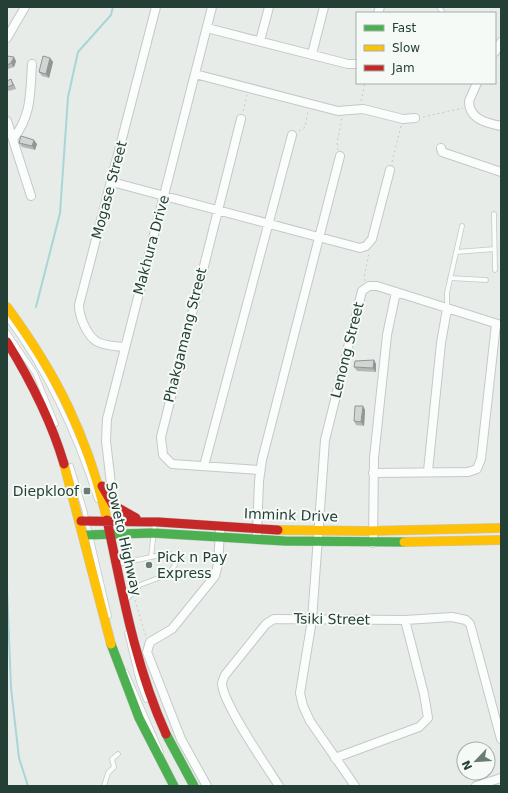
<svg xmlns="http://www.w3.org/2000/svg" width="508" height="793" font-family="'DejaVu Sans',sans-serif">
<rect width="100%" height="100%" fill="#e7ece9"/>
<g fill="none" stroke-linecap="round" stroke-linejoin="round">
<!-- stream -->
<path stroke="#a9d5d8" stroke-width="2" d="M36,307l24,-94 8,-116 10,-45 33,-37 2,-8
M7,587l4,101 8,70 9,28"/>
<!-- lane casing -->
<g stroke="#c4c9c6" stroke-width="5.5">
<path id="lane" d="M439,7l4,6
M494,214l1,56
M456,252l39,-3
M450,278l36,2
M447,308v-15l15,-67
M7,318c41,55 69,116 90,182
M7,332l28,41 21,51
M71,466l13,43 25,107
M151,557l4,-35
M117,564l49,-10h4l3,3 2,8 -6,9 -29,11 -14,15
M127,633l12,49 7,18
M126,672l35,80
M104,786l4,-13 6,-6 -2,-8 6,-5"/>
</g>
<!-- street casing -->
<g stroke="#c4c9c6" stroke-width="10">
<path id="street" d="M378,13l2,-6
M207,28l141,36h9
M7,38l18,-31
M260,41l9,-34
M495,52l6,-10
M312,54l12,-47
M195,74l143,37 25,-2 40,10 12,-1
M477,83l-8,18c0,18 17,22 32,25
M241,119l-80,318 2,18 9,9 87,6
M7,121l24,75
M13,139c19,-24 17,-46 19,-75
M441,148l1,4 59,20
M112,182l248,66 6,-2 6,-7 18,-69
M124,347c-8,-1 -21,-1 -28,-6 -9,-6 -17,-24 -17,-36l77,-298
M204,466l88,-331
M428,471l13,-128 6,-34
M373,473l95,-1 9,-3 4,-10 15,-135
M111,484l-5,-43 1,-22 105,-412
M257,533l2,-52 3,-21 78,-304
M373,543l1,-85 13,-123 9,-43
M335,758l84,-31 9,-9 -4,-24 -19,-74
M207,786l-26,-47 -34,-87 3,-10 22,-13 43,-53 3,-12 2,-32
M279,786c-12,-19 -56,-82 -57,-102 0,-3 2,-6 3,-9l41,-51 8,-5 131,1 47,-3 14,3 4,4 2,7 29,108
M355,786l-45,-65 -7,-15 -3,-13 12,-73 13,-180 37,-149 7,-5h8l124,39
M476,786l25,-8"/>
</g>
<!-- fast casing -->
<g stroke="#c2c9c6" stroke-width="10">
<path id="fast" d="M85,535l68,-2 132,8 119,1
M111,644l28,74 35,68
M166,734l28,52"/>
</g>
<!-- slow casing -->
<g stroke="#c2c9c6" stroke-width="10">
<path id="slow" d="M7,307c50,68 81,130 100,213
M64,464l47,180
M278,530l89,1 134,-3
M404,542l97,-2"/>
</g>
<!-- jam casing -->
<g stroke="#c2c9c6" stroke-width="10">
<path id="jam" d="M7,342c24,39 44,78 57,122
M102,486l11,19 23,13
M107,520c15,71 28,146 59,214
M81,521l77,1 120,8"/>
</g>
<!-- path -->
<path stroke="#c2cbc7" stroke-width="1" stroke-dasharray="2 3" stroke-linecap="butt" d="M361,101l4,-18
M243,111l4,-16
M423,117l40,-9
M299,131l6,-4 3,-16
M338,150l-1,-7 5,-25
M392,162l9,-36
M365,281l-1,-4 5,-24
M135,600l11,37"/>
<!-- lane -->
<use href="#lane" stroke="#fbfcfc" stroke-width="4"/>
<!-- street -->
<use href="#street" stroke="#fbfcfc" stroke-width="8"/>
<!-- fast -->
<use href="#fast" stroke="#4caf50" stroke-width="9"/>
<!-- slow -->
<use href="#slow" stroke="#ffc107" stroke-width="9"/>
<!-- jam -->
<use href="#jam" stroke="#c62828" stroke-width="9"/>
</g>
<!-- wall -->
<path fill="#b4b7b5" d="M7,56l9,5 -2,6 -6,2h-1z
M50,58l3,4 -4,16 -7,-2 -3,-4z
M11,79l5,10 -7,2 -2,-2v-8z
M19,143l18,1 -2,6 -13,-3z
M374,360l2,4v8l-19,-1 -3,-4z
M363,406l2,4 -1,16 -8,-1 -2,-4z"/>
<!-- shaded-wall -->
<path fill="#929594" d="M14,57l2,4 -2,6 -3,-4z
M50,58l3,4 -4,16 -3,-4z
M11,79l5,10 -3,-4z
M34,140l3,4 -2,6 -3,-4z
M374,360l2,4v8l-3,-4z
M363,406l2,4 -1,16 -3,-4z"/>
<!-- building -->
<path fill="#d1d5d3" stroke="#929594" d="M7,56l7,1 -3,6 -4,2z
M43,56l7,2 -4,16 -7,-2z
M11,79l2,6 -6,2v-6z
M21,136l13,4 -2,6 -13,-3z
M374,360l-1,8 -19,-1 1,-6z
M355,406h8l-2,16 -7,-1z"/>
<!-- markers -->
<g fill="#687c75" stroke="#f5faf7" stroke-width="1.5">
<rect x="83" y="487" width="8" height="8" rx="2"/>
<circle cx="149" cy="565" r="4"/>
</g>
<g text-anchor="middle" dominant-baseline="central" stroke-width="4" stroke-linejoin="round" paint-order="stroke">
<!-- street labels -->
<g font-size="14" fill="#243f36" stroke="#f5faf7">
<text transform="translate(109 190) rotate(-75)">Mogase Street</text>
<text transform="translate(151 245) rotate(-75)">Makhura Drive</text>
<text transform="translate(185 335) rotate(-76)">Phakgamang Street</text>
<text transform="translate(347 350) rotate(-76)">Lenong Street</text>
<text transform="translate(291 515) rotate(2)">Immink Drive</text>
<text transform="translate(124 539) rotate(77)">Soweto Highway</text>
<text transform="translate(332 619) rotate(1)">Tsiki Street</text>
</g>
<!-- poi labels -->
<g font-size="14" fill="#243f36" stroke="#f5faf7" text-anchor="end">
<text x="79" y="491">Diepkloof</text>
<text x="157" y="557" text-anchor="start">Pick n Pay<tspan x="157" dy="16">Express</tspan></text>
</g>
</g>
<!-- border -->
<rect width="508" height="793" fill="none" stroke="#243f36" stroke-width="16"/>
<!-- legend -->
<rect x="356" y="12" width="140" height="72" fill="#f5faf7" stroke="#a1afaa"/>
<rect x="364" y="25" width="20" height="6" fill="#4caf50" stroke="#a1afaa"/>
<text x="392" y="32" font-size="12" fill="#243f36">Fast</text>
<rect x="364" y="45" width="20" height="6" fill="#ffc107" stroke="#a1afaa"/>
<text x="392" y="52" font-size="12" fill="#243f36">Slow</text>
<rect x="364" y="65" width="20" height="6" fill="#c62828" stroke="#a1afaa"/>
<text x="392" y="72" font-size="12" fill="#243f36">Jam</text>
<!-- north arrow -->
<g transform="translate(476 761) rotate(245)"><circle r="19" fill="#f5faf7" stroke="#a1afaa"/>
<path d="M0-3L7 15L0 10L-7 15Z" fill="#687c75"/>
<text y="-6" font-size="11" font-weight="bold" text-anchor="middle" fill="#243f36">N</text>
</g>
</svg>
